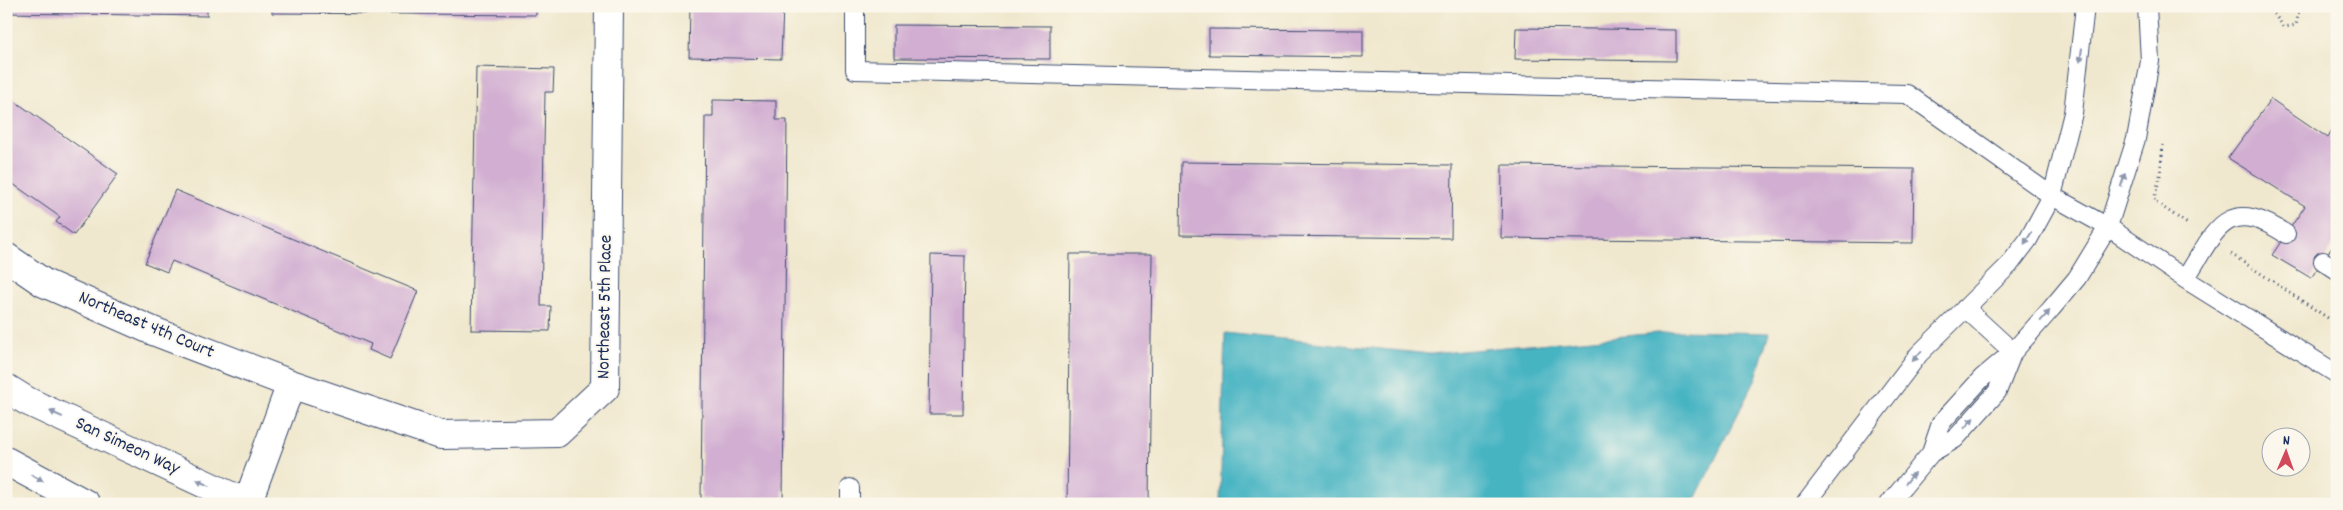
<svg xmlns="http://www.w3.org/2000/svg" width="2343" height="510" font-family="Dekko,sans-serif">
<rect width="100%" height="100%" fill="#fbf7ec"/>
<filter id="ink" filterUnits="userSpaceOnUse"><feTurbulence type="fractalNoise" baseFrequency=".02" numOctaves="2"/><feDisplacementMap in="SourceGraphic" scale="10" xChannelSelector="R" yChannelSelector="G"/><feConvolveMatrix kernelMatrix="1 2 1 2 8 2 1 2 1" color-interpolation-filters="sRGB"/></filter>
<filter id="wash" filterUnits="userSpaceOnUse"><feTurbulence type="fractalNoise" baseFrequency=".0096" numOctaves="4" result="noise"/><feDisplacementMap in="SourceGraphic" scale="20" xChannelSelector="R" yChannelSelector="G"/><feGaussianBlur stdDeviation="1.12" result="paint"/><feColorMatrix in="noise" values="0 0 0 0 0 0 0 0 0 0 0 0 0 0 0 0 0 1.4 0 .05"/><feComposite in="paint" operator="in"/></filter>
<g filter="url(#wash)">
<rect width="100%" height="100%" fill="#f0e8ce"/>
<!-- water -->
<path fill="#47b4c2" stroke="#317290" d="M1679,331l90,2 -13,45 -62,123 -6,3h-468l5,-171 205,21z"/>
<g id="blocks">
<!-- building -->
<path fill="#d2afd2" d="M6,6h201v10l-201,-3z
M272,6h264v9l-264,-2z
M690,6h93l-2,53 -92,-2z
M894,25l156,1v33l-156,-1z
M1516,28l160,2v31l-161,-2z
M1209,29l154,1v27l-154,-2z
M476,67l78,2 -1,23h-8l-4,214h10l-1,25 -79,-1z
M6,95l112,79 -44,61 -18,-13 4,-5 -54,-38z
M2271,99l57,39 9,-16v118l-26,38 -39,-23 33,-49 -77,-48z
M713,100l63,1v19h11l-4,380 -9,-1v5h-63v-5h-10l4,-382h8z
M1181,162l271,3 -1,73 -271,-3z
M1502,165l412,4 -1,74 -412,-5z
M175,190l243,101 -28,68 -21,-9 2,-6 -199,-83 -5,11 -22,-9z
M1070,254h82l-3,250h-82z
M931,255l34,1 -2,158h-34z"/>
</g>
</g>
<g filter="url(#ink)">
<use href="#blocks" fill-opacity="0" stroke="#3b4b6f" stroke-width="1"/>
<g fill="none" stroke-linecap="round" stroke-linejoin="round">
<!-- service casing -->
<g stroke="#3b4b6f" stroke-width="20">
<path id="service" d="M855,6v64l1052,24 145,102 56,31 77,52 152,95
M2323,261l14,9
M2185,279c31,-48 40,-85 101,-45
M1965,308l48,44
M1931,453l10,-30 41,-45 31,-26 38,-43 26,-31 31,-51 28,-88 14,-78 -3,-55
M850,504v-16
M1805,504l114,-150 90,-89 19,-25 24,-44 21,-83 12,-107
M1889,504l42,-51 24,-14 42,-47 15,-38"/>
</g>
<!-- minor casing -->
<g stroke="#3b4b6f" stroke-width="30">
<path id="minor" d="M6,257l38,26 109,48 138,53 150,51 116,-2 48,-45 4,-382
M247,504l44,-120"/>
</g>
<!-- tertiary casing -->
<g stroke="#3b4b6f" stroke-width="30">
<path id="tertiary" d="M6,388l21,13 221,103
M6,461l80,43"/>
</g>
<!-- path -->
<path stroke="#3b4b6f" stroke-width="3" stroke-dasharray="1 4" stroke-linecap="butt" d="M2268,6l16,21 12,-2 4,-19
M2163,145l-3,30 -6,26 35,24
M2231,254l106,70"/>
<!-- service -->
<use href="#service" stroke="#fff" stroke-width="18"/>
<!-- minor -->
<use href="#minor" stroke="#fff" stroke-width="28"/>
<!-- tertiary -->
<use href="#tertiary" stroke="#fff" stroke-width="28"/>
</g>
<!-- one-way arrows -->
<defs><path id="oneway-solid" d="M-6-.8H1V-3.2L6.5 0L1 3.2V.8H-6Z" transform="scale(1.25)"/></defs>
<g fill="#8d97ae">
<use href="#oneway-solid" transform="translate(2081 55) rotate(98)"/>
<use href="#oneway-solid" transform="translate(2123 180) rotate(-72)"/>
<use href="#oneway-solid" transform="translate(2028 238) rotate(122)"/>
<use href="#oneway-solid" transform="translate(2045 316) rotate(-49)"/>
<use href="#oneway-solid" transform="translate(1917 356) rotate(131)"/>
<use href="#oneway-solid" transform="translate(56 414) rotate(-155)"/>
<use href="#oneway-solid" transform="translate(1969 423) rotate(-48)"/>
<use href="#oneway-solid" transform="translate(37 478) rotate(29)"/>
<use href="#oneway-solid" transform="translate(1910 478) rotate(-51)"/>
<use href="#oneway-solid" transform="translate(203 483) rotate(-155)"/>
</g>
</g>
<g text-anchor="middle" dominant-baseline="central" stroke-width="4" stroke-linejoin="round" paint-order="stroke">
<!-- street labels -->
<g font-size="19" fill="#1b2f5e" stroke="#fbf7ec">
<text transform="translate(606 307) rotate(-89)">Northeast 5th Place</text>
<text transform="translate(146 326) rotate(23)">Northeast 4th Court</text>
<text transform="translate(127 447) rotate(25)">San Simeon Way</text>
</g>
</g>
<!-- margin -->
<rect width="2343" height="510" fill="none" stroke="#fbf7ec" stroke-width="25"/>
<!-- north arrow -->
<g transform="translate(2286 452) rotate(2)"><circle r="24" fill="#fbf7ec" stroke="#a1a7b3"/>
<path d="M0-4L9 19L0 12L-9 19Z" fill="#d1495b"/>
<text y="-8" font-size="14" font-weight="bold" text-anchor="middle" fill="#1b2f5e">N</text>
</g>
</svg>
